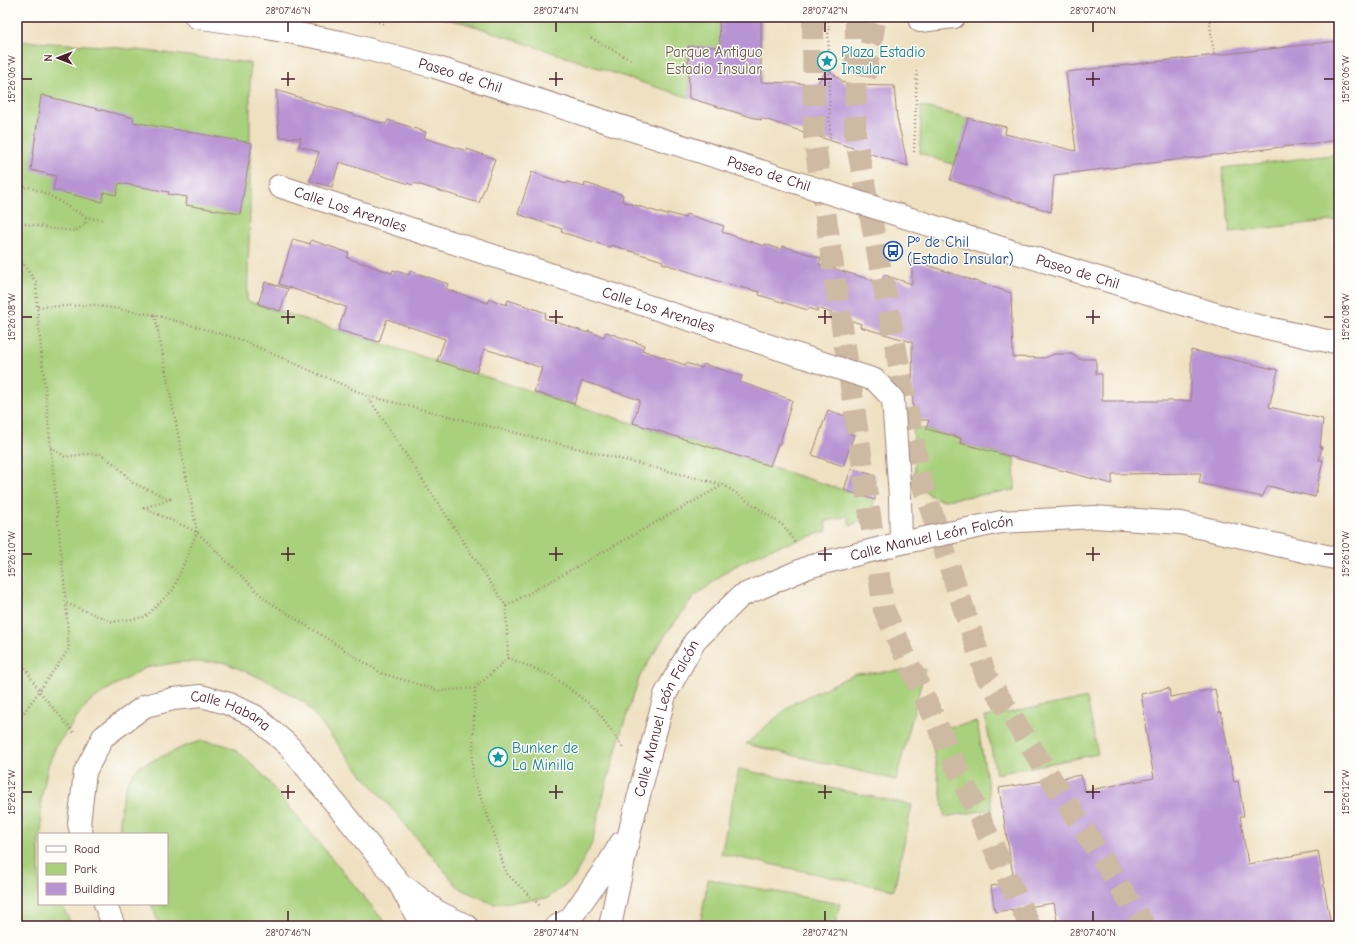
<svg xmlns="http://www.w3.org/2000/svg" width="1356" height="943" font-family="'Comic Neue',sans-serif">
<rect width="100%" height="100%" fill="#fdfcf7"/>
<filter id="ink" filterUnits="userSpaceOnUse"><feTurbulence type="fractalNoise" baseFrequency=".025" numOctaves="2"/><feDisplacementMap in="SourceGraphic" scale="8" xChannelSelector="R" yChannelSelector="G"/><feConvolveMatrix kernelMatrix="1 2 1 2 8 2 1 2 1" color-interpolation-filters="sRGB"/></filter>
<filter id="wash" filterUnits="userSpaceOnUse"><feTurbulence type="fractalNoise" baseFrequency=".012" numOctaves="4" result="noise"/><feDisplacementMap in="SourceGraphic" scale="16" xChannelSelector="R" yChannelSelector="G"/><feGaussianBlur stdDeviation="0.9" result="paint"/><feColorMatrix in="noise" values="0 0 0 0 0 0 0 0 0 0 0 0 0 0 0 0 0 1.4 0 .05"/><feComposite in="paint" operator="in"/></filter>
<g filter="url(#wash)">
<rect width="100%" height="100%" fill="#efe0c1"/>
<!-- green -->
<path fill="#a9d07b" stroke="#7a7853" d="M439,17h322v103l-121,-38 -175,-59z
M17,41l86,5 147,17v149l-3,89 628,199c-4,14 -12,19 -25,26l-2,-10 -23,6 2,9 -60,19 -36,18 -37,29 -28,37 -26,42 -17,50 -17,59 -14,58 -18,35 -26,20 -55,6 -34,-16 -108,-127 -46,-58 -39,-23 -43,-18h-43l-35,6 -40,23 -17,12 -32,43 -8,20 -7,33 1,35h-3v70h23l10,22h-55z
M921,106l47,12 -5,18 -3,31 -40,-14z
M1339,154v66l-109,12 -8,-64z
M913,426l48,13 -1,4 54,15 1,32 -70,10 -7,-1 -7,-3 -11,-9 -5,-8z
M925,669l-29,111 -150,-36 46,-40 63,-30z
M1087,698l11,56 -102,20 -11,-57z
M977,722l15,87 -47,8 -15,-87z
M202,741c6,1 13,1 19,3 15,3 31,20 41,30l126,152h-228l-9,-22h16v-70h-46l-1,-3v-16l2,-14 5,-19 11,-15 50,-22z
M739,769l173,36 -18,85 -173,-36z
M708,879l132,25 -5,22h-128l-7,-1z"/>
<g id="blocks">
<!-- building -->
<path fill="#b994d4" d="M719,17h42v65l56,2 10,-15 20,16 47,1 3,32 11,48 -147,-48v2l-72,-22 -1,-52 32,1z
M1339,41v99l-285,35 -3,37 -101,-32 18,-62 38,9 -1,7 71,17 -10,-79z
M276,90l94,30 16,4 2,-4 38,12 -2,6 43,13v-2l28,10 -16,44 -65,-20 -1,2 -20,-6 -54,-17 -7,25 -22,-6 9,-29 -20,-6 2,-8 -22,-1z
M41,95l93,23 -1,4 119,21 -12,71 -54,-9 1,-8 -19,-3 1,-2 -50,-9 -3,12 -12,-3 -2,10 -49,-12 3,-14 -25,-6z
M532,172l34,12 1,-2 17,5 1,-4 38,12 -1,6 45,14 1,-2 17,5 1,-4 38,12 -2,6 42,14 1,-2 17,6 1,-4 38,12 -2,6 62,19 3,-8 28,9v-24l99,33 2,64 32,1 9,-4h17l8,5h17v15h6v27h89v-51l87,20 -9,37 54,12 -3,28h2l-3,13h4l-8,37 -47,-11 -6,11 -63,-14 2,-10 -89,1v10l-152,-41 1,-5 -35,-9 3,-9h-16l-1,-78 -52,-15 1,-3 -43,-16 -1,3 -8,-3 -1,2 -49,-15 1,-3 -36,-9 -62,-20 1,-2 -52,-16 -1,2 -49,-15 1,-3 -44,-15z
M293,239l17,5 1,-4 38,13 -2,5 45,15 1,-3 16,5 1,-4 38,13 -2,5 42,14 2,-4 16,6 2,-5 18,6 20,7 -2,5 44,15v-2l16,6 2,-5 38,13 -2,5 43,15 1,-2 16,5 2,-4 38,12 -2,6 52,18 -12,44h-2l-8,22 -137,-43 7,-23 -58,-19 -8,23 -40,-12 8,-24 -47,-16 -11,-3 -8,24 -39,-12 8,-22 -58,-20 -8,23 -41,-12 8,-23 -67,-23z
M265,282l23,7 -8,22 -22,-7z
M828,410l25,9 -5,14 6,2 -11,31 -31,-11z
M851,469l24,6v25l-31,-10z
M1169,688l1,9 45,-8 4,24 2,-1 13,70 4,-1 6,35h-4l8,48 70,-13 13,75h-273l-4,-23 -59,9 -4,-26 23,-4 -15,-94 82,-13 3,16 70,-13 -9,-53 1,-1 -5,-30z"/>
</g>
</g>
<g filter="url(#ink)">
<use href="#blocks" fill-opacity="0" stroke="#9c8076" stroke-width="1"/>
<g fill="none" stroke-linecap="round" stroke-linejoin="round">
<!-- trunk-tunnel -->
<path stroke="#ceb9a3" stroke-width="22" stroke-dasharray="22 11" stroke-linecap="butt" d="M813,17l1,120 70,473 146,316
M856,17l-1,118 66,345 65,196 159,250
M865,77l11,-60"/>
<!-- minor casing -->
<g stroke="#9c8076" stroke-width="24">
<g id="minor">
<path d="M920,21l34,-4"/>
<path id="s1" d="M279,186l596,194 18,19 7,98 1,46"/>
<path id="s2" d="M82,834l-3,-10 6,-52 18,-35 42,-31 28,-7 28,-3 25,7 29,13 34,30 109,135 24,45"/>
<path d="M405,887l33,25 29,14"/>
<path d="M105,904l9,22"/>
<path d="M557,926l13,-7 39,-56 12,-20"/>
<path id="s3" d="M610,926l21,-100 34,-131 30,-54 46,-45 70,-30 90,-23 100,-21 93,-5 87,6 158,36"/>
</g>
</g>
<!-- tertiary casing -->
<g stroke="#9c8076" stroke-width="24">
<g id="tertiary">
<path id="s4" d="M196,17l66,10 79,15 94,25 576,184 234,72 82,18 12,1"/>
</g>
</g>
<!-- path -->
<path stroke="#9c8076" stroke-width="2.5" stroke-dasharray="1 3" stroke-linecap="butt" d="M363,17l21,7
M828,17l2,123
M1209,17l5,38
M591,38l40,22
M17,87v7
M17,106l2,9 -2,9
M914,152l3,-83
M17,187h12l18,7 39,23 17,3
M17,225l9,-1 29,5 20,2 10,-6 1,-8
M17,255l19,27 1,25
M155,315l42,217 -24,58 -28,27 -32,5 -47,-19 -29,-296 57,-2 61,10 84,24 129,57 356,89 60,41 12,18
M51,447l14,10 20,-3h15l16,11 17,18 37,16 -26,9 53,24 68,67 116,74 59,18 35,-3 33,-30 -2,-52 -138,-209
M506,606l217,-121
M17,654l22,37 36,43
M508,658l45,18 44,34 27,39
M475,688l-3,86 21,56 13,43 34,33
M17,722l52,-73 -3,-46"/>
<!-- minor -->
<use href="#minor" stroke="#fff" stroke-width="22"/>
<!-- tertiary -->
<use href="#tertiary" stroke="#fff" stroke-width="22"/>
</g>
</g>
<!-- ticks -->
<path fill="none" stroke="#4a1f2b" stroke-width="1.5" d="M288,22v10M556,22v10M825,22v10M1093,22v10M288,72v14M556,72v14M825,72v14M1093,72v14M22,79h10M281,79h14M549,79h14M818,79h14M1086,79h14M1324,79h10M288,310v14M556,310v14M825,310v14M1093,310v14M22,317h10M281,317h14M549,317h14M818,317h14M1086,317h14M1324,317h10M288,547v14M556,547v14M825,547v14M1093,547v14M22,554h10M281,554h14M549,554h14M818,554h14M1086,554h14M1324,554h10M288,785v14M556,785v14M825,785v14M1093,785v14M22,792h10M281,792h14M549,792h14M818,792h14M1086,792h14M1324,792h10M288,911v10M556,911v10M825,911v10M1093,911v10"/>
<!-- icons -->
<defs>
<g id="sight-ring" transform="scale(1)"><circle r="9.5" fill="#fdfcf7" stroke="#0f9aa8" stroke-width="1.5"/><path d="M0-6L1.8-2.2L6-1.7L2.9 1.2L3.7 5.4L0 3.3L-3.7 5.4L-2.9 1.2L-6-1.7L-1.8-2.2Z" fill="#0f9aa8"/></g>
<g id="bus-ring" transform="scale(1)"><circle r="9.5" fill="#fdfcf7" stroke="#1a4fb4" stroke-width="1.5"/><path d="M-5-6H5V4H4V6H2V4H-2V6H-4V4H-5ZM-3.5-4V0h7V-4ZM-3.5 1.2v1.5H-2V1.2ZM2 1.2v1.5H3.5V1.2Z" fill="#1a4fb4"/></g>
</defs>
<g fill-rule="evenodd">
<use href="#sight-ring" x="827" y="61"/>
<use href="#bus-ring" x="893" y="251"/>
<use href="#sight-ring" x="498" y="757"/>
</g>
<g text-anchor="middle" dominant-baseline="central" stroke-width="3" stroke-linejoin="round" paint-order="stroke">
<!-- park labels -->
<g font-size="15" fill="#665443" stroke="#fdfcf7">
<text x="714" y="52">Parque Antiguo<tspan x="714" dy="17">Estadio Insular</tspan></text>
</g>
<!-- culture labels -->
<g font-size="15" fill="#0d838f" stroke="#fdfcf7" text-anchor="start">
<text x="841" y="52">Plaza Estadio<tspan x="841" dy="17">Insular</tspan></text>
<text x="512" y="748">Bunker de<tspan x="512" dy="17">La Minilla</tspan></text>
</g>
<!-- street labels -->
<g font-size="15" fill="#4a1f2b" stroke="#fdfcf7">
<text stroke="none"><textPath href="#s4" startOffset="271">Paseo de Chil</textPath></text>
<text stroke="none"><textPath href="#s4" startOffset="595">Paseo de Chil</textPath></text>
<text stroke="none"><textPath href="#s1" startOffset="75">Calle Los Arenales</textPath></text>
<text stroke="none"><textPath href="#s4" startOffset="919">Paseo de Chil</textPath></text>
<text stroke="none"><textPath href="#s1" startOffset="399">Calle Los Arenales</textPath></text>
<text stroke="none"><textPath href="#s3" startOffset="564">Calle Manuel León Falcón</textPath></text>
<text stroke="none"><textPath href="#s2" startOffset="244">Calle Habana</textPath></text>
<text stroke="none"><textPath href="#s3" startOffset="216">Calle Manuel León Falcón</textPath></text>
</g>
<!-- transit labels -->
<g font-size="15" fill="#164399" stroke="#fdfcf7" text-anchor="start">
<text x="907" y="242">Pº de Chil<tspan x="907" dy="17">(Estadio Insular)</tspan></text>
</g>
</g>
<!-- margin -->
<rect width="1356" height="943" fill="none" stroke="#fdfcf7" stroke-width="44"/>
<!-- legend -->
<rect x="38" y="833" width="130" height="72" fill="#fdfcf7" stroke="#b5a4a5"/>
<rect x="46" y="846" width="20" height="6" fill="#ffffff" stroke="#b5a4a5"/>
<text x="74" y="853" font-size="12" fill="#4a1f2b">Road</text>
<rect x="46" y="863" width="20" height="12" fill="#a9d07b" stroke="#b5a4a5"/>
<text x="74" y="873" font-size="12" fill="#4a1f2b">Park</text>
<rect x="46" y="883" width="20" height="12" fill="#b994d4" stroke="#b5a4a5"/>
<text x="74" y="893" font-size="12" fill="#4a1f2b">Building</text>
<!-- north arrow -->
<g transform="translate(58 58) rotate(270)" stroke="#fdfcf7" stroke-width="3" paint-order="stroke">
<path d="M0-3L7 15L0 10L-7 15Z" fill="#4a1f2b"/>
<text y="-6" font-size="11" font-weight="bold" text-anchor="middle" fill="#4a1f2b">N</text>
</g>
<rect x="22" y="22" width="1312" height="899" fill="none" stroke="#4a1f2b" stroke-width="1.5"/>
<g font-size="10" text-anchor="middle" fill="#4a1f2b">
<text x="288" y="14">28°07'46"N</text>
<text x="556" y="14">28°07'44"N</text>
<text x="825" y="14">28°07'42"N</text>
<text x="1093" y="14">28°07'40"N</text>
<text transform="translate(1345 79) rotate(-90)" y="4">15°26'06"W</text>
<text transform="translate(11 79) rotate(-90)" y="4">15°26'06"W</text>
<text transform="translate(1345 317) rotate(-90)" y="4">15°26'08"W</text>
<text transform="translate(11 317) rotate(-90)" y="4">15°26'08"W</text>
<text transform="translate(1345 554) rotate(-90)" y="4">15°26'10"W</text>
<text transform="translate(11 554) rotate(-90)" y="4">15°26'10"W</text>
<text transform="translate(1345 792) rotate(-90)" y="4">15°26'12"W</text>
<text transform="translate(11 792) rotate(-90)" y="4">15°26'12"W</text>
<text x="288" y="936">28°07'46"N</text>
<text x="556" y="936">28°07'44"N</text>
<text x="825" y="936">28°07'42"N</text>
<text x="1093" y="936">28°07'40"N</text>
</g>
</svg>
